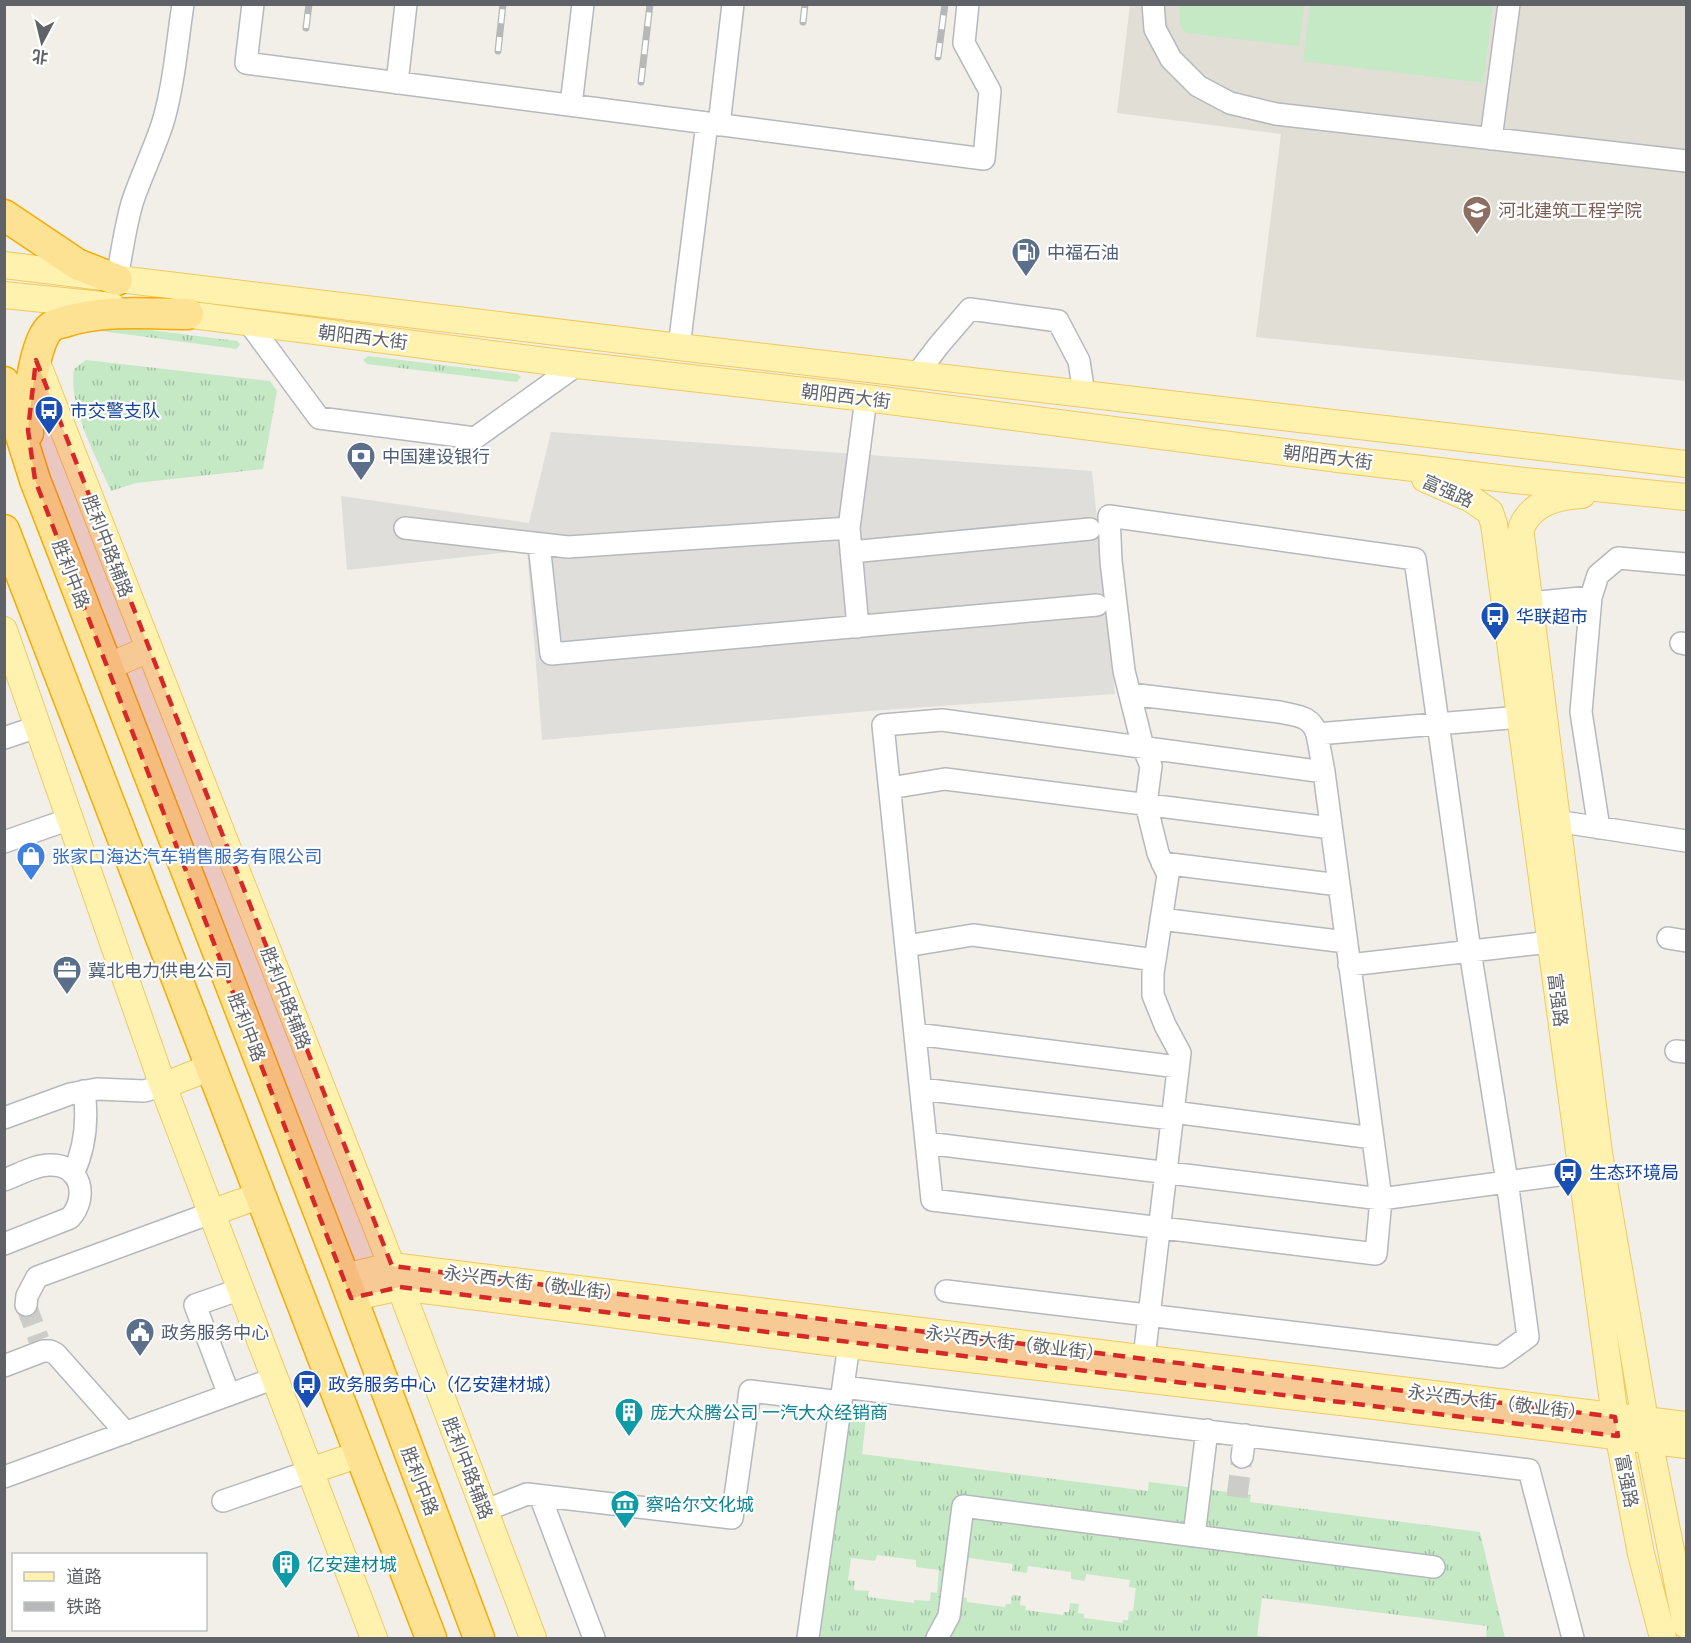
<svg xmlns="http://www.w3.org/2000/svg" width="1691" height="1643" font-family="'Titillium Web','Noto Sans SC',sans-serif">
<defs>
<pattern id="grass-tufts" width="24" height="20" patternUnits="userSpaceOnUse" patternTransform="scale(1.5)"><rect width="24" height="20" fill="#c5e8c5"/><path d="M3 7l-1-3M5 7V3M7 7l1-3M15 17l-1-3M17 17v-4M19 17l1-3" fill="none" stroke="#a3c0a4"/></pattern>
</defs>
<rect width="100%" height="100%" fill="#f1efe8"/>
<!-- industrial -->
<path fill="#e0deda" d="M551,432l541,39 23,223 -246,17 -327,29 -15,-190 -180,20 -6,-74 188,27z"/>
<!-- education -->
<path fill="#e1ded6" d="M1130,5h556v376l-430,-44 25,-203 -164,-21z"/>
<!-- grass -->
<path fill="url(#grass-tufts)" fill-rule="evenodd" d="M102,324l135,17 3,3 -3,5 -136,-18 -2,-3z
M368,356l149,18 4,3 -4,5 -150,-18 -4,-4z
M86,360l184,21 7,10 -14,78 -127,14 -25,8c-15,-35 -43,-84 -37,-122z
M849,1407l18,2 -5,45 286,37 1,-9 102,13 -1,7 230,30 25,106h-19l1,-12 -225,-28 -5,38 19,2h-460zM877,1555l39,5v7l23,3 -2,23 -6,-1 -1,9 -16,-1v3l-46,-6 1,-6 -15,-1 1,-9 -7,-1 3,-22 24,3zM969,1558l44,6 -1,7 15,2 1,-7 43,6v7l14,2 1,-7 44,6 -1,7 7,1 -3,23h-4l-1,9h-5l-1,3 -38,-5v-4l-6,-1 1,-9 -9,-1 -1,9h-5l-1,3 -38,-5 1,-4 -6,-1 1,-9 -9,-1 -1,9h-5l-1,3 -38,-5v-4l-6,-1v-33l7,1z"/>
<!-- pitch -->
<path fill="#c5e8c5" d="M1181,4l123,1 -5,41 -113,-13c-9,-8 -7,-17 -5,-29z
M1310,5h183l-10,78 -180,-22z"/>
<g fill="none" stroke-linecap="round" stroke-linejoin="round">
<!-- minor-tunnel -->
<path stroke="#ccccc8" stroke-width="21" stroke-dasharray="21 10" stroke-linecap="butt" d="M26,1305l13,35
M1237,1497l5,-40"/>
<!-- minor casing -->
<g stroke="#b5b8bc" stroke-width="24">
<path id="minor" d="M253,4l-7,59 738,96 6,-68 -26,-48 4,-39
M1153,4l2,25 16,30 27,27 32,17 46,11 410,47
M397,83l9,-79
M571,105l12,-101
M719,125l14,-121
M1491,139l18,-135
M117,280c4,-26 8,-51 15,-77 9,-27 22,-53 31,-81 11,-38 14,-78 20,-118
M249,323l70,95 156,20 102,-73
M679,347l28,-224
M917,374l22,-29 31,-36 88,12 21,40 5,33
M405,528l163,19 281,-19
M539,544l12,110 546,-49
M851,552l239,-23
M1529,603l62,-6
M858,627l-9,-99 17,-130
M1681,643l5,1
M1130,694l149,18c17,4 32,3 38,22
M942,720l382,52 57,427 -5,55 -444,-54 -49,-475z
M4,738l33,-11
M1324,772l-7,-38 204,-17
M890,788l55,-9 386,49
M1556,821l130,20
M1599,828l-18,-116 10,-115 7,-22 20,-17 68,6
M4,842l66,-23
M1162,863l177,22
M1161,919l185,23
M1668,938l18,3
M906,946l67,-11 182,25
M1349,965l201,-23
M916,1034l262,33
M1676,1051l10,1
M921,1089l251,30
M1173,1112l200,26
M4,1118l66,-24 27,-5 47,2 19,-5
M926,1143l455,56 200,-27
M73,1174c12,-26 15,-55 11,-83
M4,1180c14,-5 31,-15 45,-15 32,-2 40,32 21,53l-66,26
M946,1291l554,66 28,-20 -20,-149 -38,-237 -55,-392 -306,-43 2,45 13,110 19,76 8,19 -5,38 12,49 10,22 -15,98v22l12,30 15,28 -36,305
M26,1305l1,-9 10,-19 174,-64
M4,1366l39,-15h7l6,3 70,79
M843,1387l686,83 44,168
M229,1395l-34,-90 46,-16
M1242,1457l3,-22
M4,1477l271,-99
M540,1496l54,142
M223,1501l87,-30
M484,1511l43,-17 205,24 18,-127 91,11
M1194,1536l13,-106
M808,1638l41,-294
M937,1638l12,-22 14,-110 471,61"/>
</g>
<!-- major casing -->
<g stroke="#f2c960" stroke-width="28">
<path id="major" d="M4,265l675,82 1007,117
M4,295l108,11
M169,312l408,53 289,33 480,62 169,20 171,17
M36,360l364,927 133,351
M1425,479l46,20 19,13 4,12 121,893 26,137 22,84
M1582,495c-22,1 -48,7 -59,29 -3,5 -2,13 -1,19l77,610 46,267 41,205
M4,630l159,456 211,552
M107,667l42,-18
M163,1086l48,-19
M211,1213l50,-18
M344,1277l48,-11 1294,159
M351,1298l49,-11 482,62 493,57 311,39
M310,1471l50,-17"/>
</g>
<!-- highway casing -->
<g stroke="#f9ab00" stroke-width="33">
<path id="highway" d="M4,215l73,49 40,16
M4,382l31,98 309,797 135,361
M28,433c-2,-21 6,-95 23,-106 3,-3 10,-4 13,-5 40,-13 83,-8 124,-8
M4,530l427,1108"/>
</g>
<!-- minor -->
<use href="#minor" stroke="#fff" stroke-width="21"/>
<!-- major -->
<use href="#major" stroke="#fff2af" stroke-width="26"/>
<!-- highway -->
<use href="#highway" stroke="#fde293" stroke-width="30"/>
<!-- rail casing -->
<g stroke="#b6b7b8" stroke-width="7">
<path id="rail" d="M803,22l2,-18
M306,28l3,-24
M498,51l5,-47
M938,57l7,-53
M641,82l9,-78"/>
</g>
<!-- rail -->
<use href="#rail" stroke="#fff" stroke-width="4.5" stroke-dasharray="14" stroke-linecap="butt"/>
</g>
<!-- marked area -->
<path fill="#d62828" fill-opacity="0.2" stroke="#d62828" stroke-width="4.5" stroke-dasharray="12 8" stroke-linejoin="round" d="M36,360l356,906 1223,151 3,19 -1218,-149 -49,11 -316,-818 -7,-50z"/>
<!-- icons -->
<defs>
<g id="university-pin" transform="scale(1.5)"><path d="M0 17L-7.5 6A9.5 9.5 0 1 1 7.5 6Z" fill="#8d6e63" stroke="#fff"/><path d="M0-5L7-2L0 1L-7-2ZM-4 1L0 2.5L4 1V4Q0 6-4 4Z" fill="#fff"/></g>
<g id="fuel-pin" transform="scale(1.5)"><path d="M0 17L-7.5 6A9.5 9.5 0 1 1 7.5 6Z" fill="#5c6f8a" stroke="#fff"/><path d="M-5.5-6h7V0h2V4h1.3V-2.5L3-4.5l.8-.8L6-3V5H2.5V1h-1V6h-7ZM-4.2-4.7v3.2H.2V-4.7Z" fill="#fff"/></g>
<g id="bus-pin" transform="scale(1.5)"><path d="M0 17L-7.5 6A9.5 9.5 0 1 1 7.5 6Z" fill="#1a4fb4" stroke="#fff"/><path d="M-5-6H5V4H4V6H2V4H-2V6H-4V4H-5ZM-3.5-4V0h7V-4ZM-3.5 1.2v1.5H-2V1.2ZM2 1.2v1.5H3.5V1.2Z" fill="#fff"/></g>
<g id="bank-pin" transform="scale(1.5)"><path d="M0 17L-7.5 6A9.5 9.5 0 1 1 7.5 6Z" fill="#5c6f8a" stroke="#fff"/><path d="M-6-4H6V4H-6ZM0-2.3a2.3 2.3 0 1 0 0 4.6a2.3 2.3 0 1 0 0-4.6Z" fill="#fff"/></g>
<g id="shop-pin" transform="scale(1.5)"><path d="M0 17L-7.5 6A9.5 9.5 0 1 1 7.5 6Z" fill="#3f7fe0" stroke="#fff"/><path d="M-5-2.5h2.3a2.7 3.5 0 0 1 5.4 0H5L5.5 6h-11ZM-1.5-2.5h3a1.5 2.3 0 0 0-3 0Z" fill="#fff"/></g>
<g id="office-pin" transform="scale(1.5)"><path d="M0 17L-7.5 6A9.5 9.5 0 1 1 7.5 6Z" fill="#5c6f8a" stroke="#fff"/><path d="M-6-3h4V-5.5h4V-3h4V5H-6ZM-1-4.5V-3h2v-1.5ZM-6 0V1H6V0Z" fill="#fff"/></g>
<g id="civic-pin" transform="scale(1.5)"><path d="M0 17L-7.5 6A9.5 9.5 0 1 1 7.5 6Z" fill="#5c6f8a" stroke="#fff"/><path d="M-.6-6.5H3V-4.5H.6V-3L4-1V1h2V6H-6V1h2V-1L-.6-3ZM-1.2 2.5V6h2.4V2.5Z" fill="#fff"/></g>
<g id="building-pin" transform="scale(1.5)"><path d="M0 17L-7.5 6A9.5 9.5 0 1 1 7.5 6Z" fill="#0f9aa8" stroke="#fff"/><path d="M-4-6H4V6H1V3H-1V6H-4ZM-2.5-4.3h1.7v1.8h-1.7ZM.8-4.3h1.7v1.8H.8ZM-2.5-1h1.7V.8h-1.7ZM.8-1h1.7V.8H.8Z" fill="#fff"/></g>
<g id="museum-pin" transform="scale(1.5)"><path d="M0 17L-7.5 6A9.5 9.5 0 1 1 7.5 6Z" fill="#0f9aa8" stroke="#fff"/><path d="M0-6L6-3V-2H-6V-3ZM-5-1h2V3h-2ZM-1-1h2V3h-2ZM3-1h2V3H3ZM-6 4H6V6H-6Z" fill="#fff"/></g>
</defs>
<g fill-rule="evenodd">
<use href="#university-pin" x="1477" y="210"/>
<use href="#fuel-pin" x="1026" y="252"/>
<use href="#bus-pin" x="49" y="410"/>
<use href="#bank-pin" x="361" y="456"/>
<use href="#bus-pin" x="1495" y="616"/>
<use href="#shop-pin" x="31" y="856"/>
<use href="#office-pin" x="67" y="970"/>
<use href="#bus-pin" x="1568" y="1172"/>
<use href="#civic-pin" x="140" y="1332"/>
<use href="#bus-pin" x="307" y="1384"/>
<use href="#building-pin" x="629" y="1412"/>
<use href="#museum-pin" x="625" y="1504"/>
<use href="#building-pin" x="286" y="1564"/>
</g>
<g text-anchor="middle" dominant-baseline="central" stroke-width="4.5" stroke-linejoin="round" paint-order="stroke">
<!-- education labels -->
<g font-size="18" fill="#785e54" stroke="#fff" text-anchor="start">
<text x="1498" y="210">河北建筑工程学院</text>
</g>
<!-- service labels -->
<g font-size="18" fill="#4e5e75" stroke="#fff" text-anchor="start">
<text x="1047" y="252">中福石油</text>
<text x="382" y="456">中国建设银行</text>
<text x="88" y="970">冀北电力供电公司</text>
<text x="161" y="1332">政务服务中心</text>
</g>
<!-- street labels -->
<g font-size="18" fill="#5f6368" stroke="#fff">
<text transform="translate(363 337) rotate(7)">朝阳西大街</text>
<text transform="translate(846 396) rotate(7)">朝阳西大街</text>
<text transform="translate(1328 457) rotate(7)">朝阳西大街</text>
<text transform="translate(1448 491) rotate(24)">富强路</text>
<text transform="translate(108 546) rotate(69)">胜利中路辅路</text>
<text transform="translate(71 574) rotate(69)">胜利中路</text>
<text transform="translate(286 998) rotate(69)">胜利中路辅路</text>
<text transform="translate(1558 1000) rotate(83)">富强路</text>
<text transform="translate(247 1027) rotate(69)">胜利中路</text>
<text transform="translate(533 1283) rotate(7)">永兴西大街（敬业街）</text>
<text transform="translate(1015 1343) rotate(7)">永兴西大街（敬业街）</text>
<text transform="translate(1497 1402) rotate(7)">永兴西大街（敬业街）</text>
<text transform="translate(468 1468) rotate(69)">胜利中路辅路</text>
<text transform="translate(420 1481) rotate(69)">胜利中路</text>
<text transform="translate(1627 1481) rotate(79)">富强路</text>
</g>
<!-- transit labels -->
<g font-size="18" fill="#164399" stroke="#fff" text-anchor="start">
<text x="70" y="410">市交警支队</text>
<text x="1516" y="616">华联超市</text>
<text x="1589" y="1172">生态环境局</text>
<text x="328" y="1384">政务服务中心（亿安建材城）</text>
</g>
<!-- shop labels -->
<g font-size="18" fill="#366cbe" stroke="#fff" text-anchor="start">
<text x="52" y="856">张家口海达汽车销售服务有限公司</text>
</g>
<!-- culture labels -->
<g font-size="18" fill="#0d838f" stroke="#fff" text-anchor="start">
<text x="650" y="1412">庞大众腾公司 一汽大众经销商</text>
<text x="646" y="1504">察哈尔文化城</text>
<text x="307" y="1564">亿安建材城</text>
</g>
</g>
<!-- border -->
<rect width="1691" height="1643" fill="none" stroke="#5f6368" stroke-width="12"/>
<!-- legend -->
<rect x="12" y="1553" width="195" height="78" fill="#ffffff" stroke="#bfc1c3" stroke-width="1.5"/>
<rect x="24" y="1572" width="30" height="9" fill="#fff2af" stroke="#bfc1c3" stroke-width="1.5"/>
<text x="66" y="1583" font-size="18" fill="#5f6368">道路</text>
<rect x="24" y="1602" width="30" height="9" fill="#b6b7b8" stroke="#bfc1c3" stroke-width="1.5"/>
<text x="66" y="1613" font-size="18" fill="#5f6368">铁路</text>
<!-- north arrow -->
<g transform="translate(42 42) rotate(187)" stroke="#ffffff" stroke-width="4.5" paint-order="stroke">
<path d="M0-4.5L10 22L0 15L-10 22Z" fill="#5f6368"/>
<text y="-9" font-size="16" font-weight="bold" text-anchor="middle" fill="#5f6368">北</text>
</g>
</svg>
